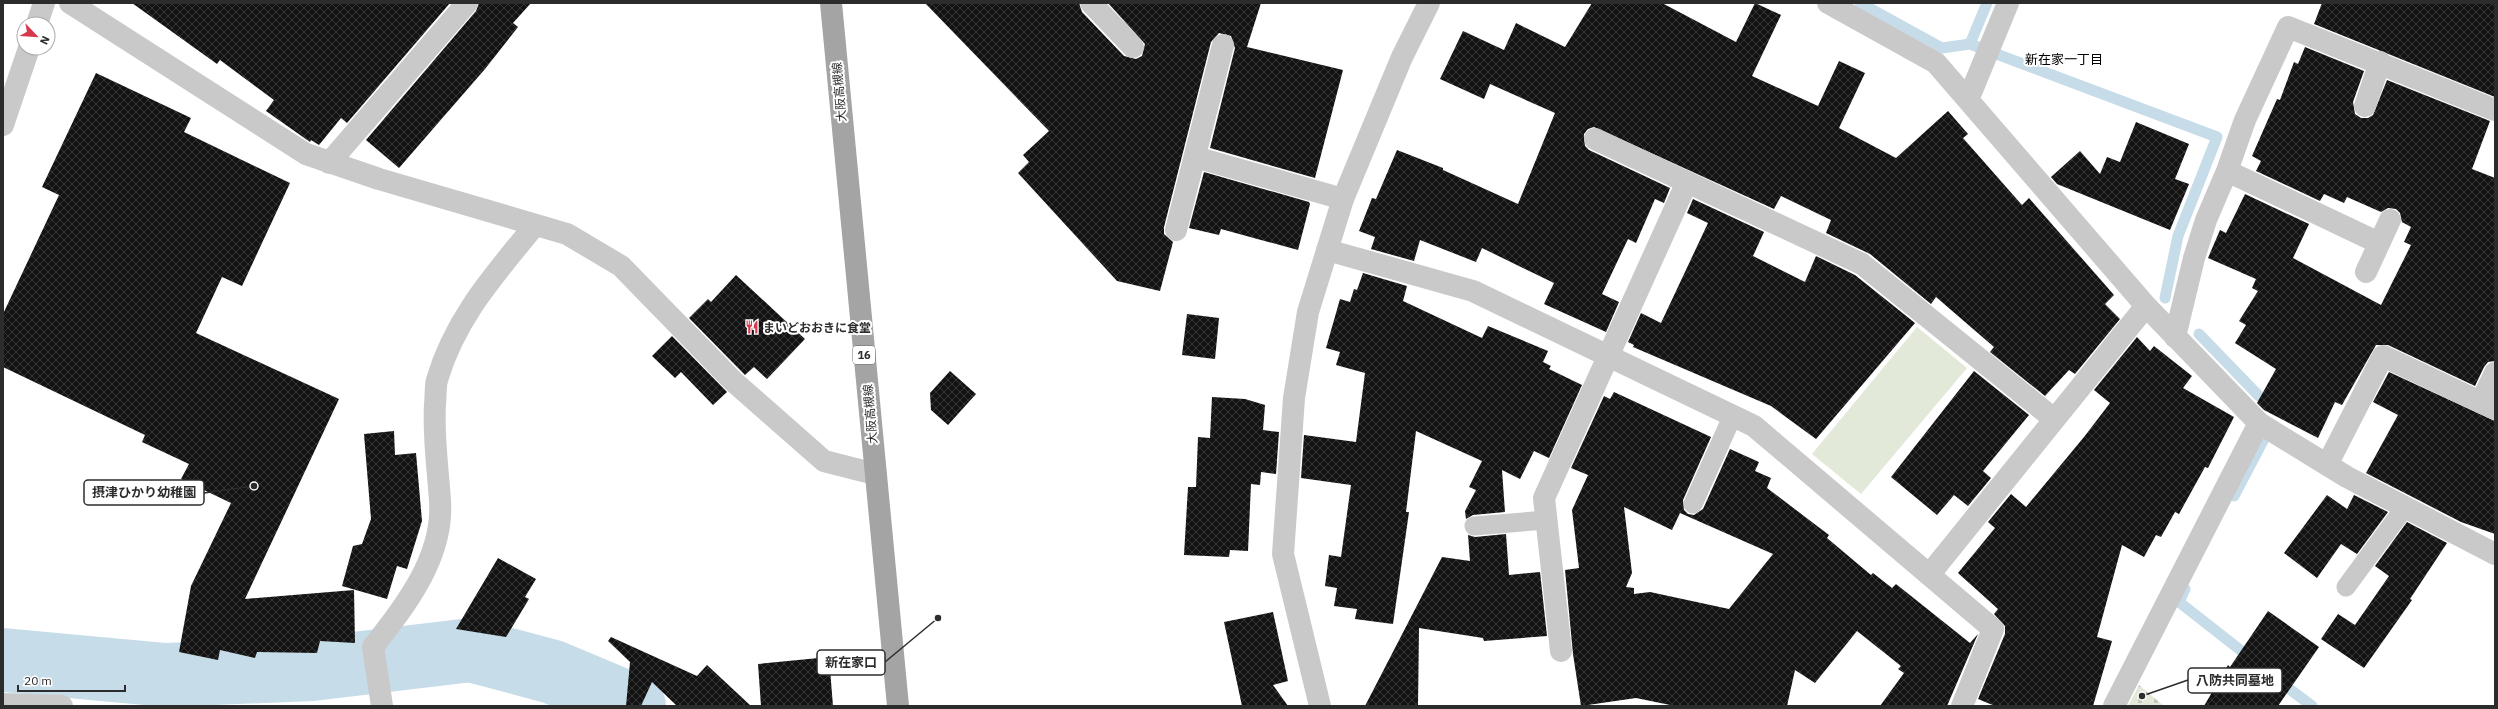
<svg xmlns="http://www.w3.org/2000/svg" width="2498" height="709" font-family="'IBM Plex Sans','Noto Sans JP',sans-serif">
<defs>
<pattern id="cemetery-stones" width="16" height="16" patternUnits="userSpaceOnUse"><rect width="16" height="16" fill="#e2e9d9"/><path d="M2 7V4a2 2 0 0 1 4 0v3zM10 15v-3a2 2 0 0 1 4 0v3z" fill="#c2c8ba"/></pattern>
<pattern id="building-cross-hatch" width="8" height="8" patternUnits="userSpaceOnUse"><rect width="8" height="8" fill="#131313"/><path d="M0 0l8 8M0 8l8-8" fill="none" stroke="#363636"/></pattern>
</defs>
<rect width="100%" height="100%" fill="#fff"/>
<!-- green -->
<path fill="#e2e9d9" d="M1917,327l50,41 -106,126 -49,-40z"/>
<!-- cemetery -->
<path fill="url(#cemetery-stones)" d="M2139,685l25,21h-36z"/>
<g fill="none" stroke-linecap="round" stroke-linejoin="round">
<!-- stream -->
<path stroke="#c6dce8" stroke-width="11" d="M1860,3l82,45 28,-4 247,93 -39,99 -13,62
M1970,44l17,-41
M2199,334l60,62
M2234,496l30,-57
M2185,589l-6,13 74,58
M2279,681l33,25"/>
<!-- river -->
<path stroke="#c6dce8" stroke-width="64" d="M3,660l163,15 146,-6 159,-19 82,22 81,34"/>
</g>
<!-- building -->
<path fill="url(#building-cross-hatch)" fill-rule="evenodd" d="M132,3h318l-103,120 -6,-5 -22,27 -8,-5 -1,2 -44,-31 8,-11 -54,-40 -3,4z
M479,3h52l-18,20 5,4 -33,42 -86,99 -33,-28 110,-129z
M925,3h154l3,9 42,44 12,3 6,-3 3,-12 -37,-41h153l-14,44 96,23 -28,108 -105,-30 25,-100 -4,-12 -12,-3 -8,9 -47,185v7l9,8 -13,49 -43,-10 -99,-108 11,-11 -6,-7 26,-24z
M1592,3h70l74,39 19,-39 26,12 -29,61 66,30 21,-45 26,12 -26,55 57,30 52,-47 20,23 -5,4 51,58 8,9 7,-7 85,97 -9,9 15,15 -45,55 -6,-4 -24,26 -55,-44 4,-5 -58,-50 -5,7 -61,-50 -44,-21 5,-13 -50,-24 -7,13 -180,-82 -6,2 -4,5 1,12 4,4 81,38 -6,15 -9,-4 -19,44 -8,-4 -26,55 17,8 -13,30 -62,-28 10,-21 -72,-35 -6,14 -56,-22 -6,21 -43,-12 4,-12 -16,-6 13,-33 4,1 21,-49 46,18v2l75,34 37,-91 -65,-29 -6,15 -44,-20 23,-48 41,19 12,-27 49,24z
M2322,3h173v94l-181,-73z
M2305,47l59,24 -11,31 2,12 6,4h7l5,-3 14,-35 103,41 -18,48 23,9v183l-7,1 -4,5 -9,19 -87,-41h-12l-34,60 -7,-3 -17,36 -54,-28 -7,-7 19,-34 -41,-26 11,-18 -7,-4 19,-30 -6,-3 4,-9 -48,-21 12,-28 6,3 19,-39 64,30 -16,34 88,47 30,-60 -7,-3 7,-15 -9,-5 -2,-9 -4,-4 -8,-1 -7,4 -34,-15 -3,6 -20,-9 -4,7 -64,-30 5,-10 -9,-5 25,-57 3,1 14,-38 4,2z
M96,73l95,45 -7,14 106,51 -48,103 -20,-9 -26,56 143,66 -94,200 109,-9 1,53 -35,-2 -3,12 -60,-1 -2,6 -35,-8 -2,10 -39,-8 12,-66 40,-83 -50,-24 8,-15 -47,-22 3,-7 -142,-68v-53l56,-119 -17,-8z
M2136,122l53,22 -14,35 14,5 -19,46 -113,-46 -6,-7 29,-26 20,23 7,-17 13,5z
M1204,172l105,30 1,2 -12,46 -77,-21 -2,6 -30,-7z
M1693,199l71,33 -11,24 52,26 11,-26 39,19 60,48 -99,116 -45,-33 -138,-59 1,-2 -6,-3 13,-29 20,10 47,-100 -21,-10z
M1363,273l44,13 -4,15 79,37 6,-12 60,25 -5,11 8,4 -2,3 33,16 -33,73 -15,-7 -14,28 -18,-9 3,42 -32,3 -7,4 -1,-8 11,-21 -7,-3 13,-26 -66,-30 -10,81h3l-16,112 -38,-5 2,-10 -23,-3 3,-18 -12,-2 4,-31 12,2 10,-72 -50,-7 3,-43 52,7 9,-69 -29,-8 4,-13 -14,-4 14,-49 10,3 4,-13 3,1z
M736,275l69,64 -38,40 -13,-12 -9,8 -56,-57 19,-19 3,3z
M1187,314l32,4 -4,41 -33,-4z
M672,336l55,56 -14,13 -32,-33 -6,6 -23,-22z
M2137,337l13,14 4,-5 38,30 -9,12 51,29 -26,51 -3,-1 -26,47 -4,-2 -14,25 -5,-2 -12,22 -22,-12 -25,92 15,4 -19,65h-98l-17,-7 27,-65v-8l-11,-12 4,-5 -40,-36 37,-45 -7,-6 23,-28 15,13 58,-70 26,-34 -16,-13z
M950,371l26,23 -28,31 -17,-15 -1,-17z
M1974,371l55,44 -46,56 8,7 -23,28 -14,-11 -17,20 -46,-38z
M2389,372l106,49v113l-34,-12 -95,-49 32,-58 -25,-13z
M1614,392l97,45 -28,63 1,10 4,4 6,1 9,-6 27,-60 29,13 -4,9 16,7 -4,10 62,47 -2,3 44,37 2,-2 19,15 4,-4 74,59 8,-9 -31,72h-67l24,-33 -6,-4 3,-3 -44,-35 -42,52 -20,-13 -8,36h-112l-39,-8 -55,8 -8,-52 -8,-84 14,-2 -7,-58 16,-35 -17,-7 33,-72 6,3zM1624,507l48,23 8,-17 93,41 -44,55 -79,-17 -16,2v-6l-8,-1 6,-14z
M1212,397l33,2 20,6 -2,25 16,2 -3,42 -15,-2 -1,13 -9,-1 -3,67 -18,-1 -1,7 -45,-2 4,-68h8l2,-50 12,1z
M394,431l1,24 21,-2 6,68 -15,48 -10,-3 -10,33 -45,-13 11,-40 9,-2 9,-25 -7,-85z
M2327,495l20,14 7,-14 34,17 -31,42 -16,-10 -24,34 -33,-25z
M2407,522l40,21 -37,56 2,1 -48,68 -43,-29 17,-25 17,11 34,-49 -14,-10z
M1506,534l3,41 31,-3 7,64 -63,5 -1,-3 -64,-10 -1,78h-53l77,-149 28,4 -2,-26 7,2z
M498,558l38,21 -11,18 4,2 -23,38 -50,-8z
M2268,611l51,36 -41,59h-74l24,-41 2,2z
M1273,612l15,69 -15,4 15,21h-46l-18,-84z
M611,637l86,39 10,-11 44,41h-74l-25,-24 -11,24h-15l4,-44 -22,-21z
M829,657l4,49h-72l-3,-42z"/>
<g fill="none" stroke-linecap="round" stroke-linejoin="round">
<!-- service -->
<path stroke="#c9c9c9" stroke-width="19" d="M1693,504l40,-89
M1474,526l72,-6
M2346,587l59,-80"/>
<!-- minor -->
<path stroke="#c9c9c9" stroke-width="22" d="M70,3l236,151 73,25 188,55 54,32 112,115 91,80 51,13
M1091,3l42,44
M1828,3l108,60 210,243 113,117 88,54 148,77
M1968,100l40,-97
M2365,106l15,-44
M1595,139l267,125 192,155
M1195,157l148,42
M329,163l138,-160
M2227,171l152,72
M1176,230l47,-185
M1327,250l146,41 281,135 239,203 -31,77
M2366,272l24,-52
M2175,337l19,-79 12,-38 21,-49 18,-51 43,-93 207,83
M2481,402l14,-29
M2327,465l56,-109 112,53
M1929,575l217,-269
M1561,651l-17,-153 143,-316
M3,704l59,2
M382,706l-9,-59c32,-41 71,-90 67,-146 -2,-33 -7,-63 -5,-97 1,-7 0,-16 2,-24 18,-62 58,-106 98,-155
M2114,706l145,-283"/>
<!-- tertiary -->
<path stroke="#c9c9c9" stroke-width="22" d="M37,24l7,-21
M3,125l26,-77
M1320,706l-37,-152 11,-156 14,-86 35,-113 59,-142 27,-54"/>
<!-- primary -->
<path stroke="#a4a4a4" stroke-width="22" d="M831,3l67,703"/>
</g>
<!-- icons -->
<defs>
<g id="restaurant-bare" transform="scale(1.08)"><path d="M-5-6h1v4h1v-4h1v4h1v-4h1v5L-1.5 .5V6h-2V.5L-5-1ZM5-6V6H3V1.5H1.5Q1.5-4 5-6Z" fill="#d8384c" stroke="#fff" stroke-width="2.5" paint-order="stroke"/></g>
</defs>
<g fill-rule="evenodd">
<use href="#restaurant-bare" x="752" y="327"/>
</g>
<g text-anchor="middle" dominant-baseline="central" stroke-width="4" stroke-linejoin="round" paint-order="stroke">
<!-- shield labels -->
<rect fill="#fff" stroke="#6b6b6b" stroke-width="1" x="853" y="346" width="22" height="18" rx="3"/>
<g font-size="11" font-weight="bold" fill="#2c2c2c">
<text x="864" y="355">16</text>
</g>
<!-- street labels -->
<g font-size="12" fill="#2c2c2c" stroke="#fff">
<text transform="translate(839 92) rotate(-95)">大阪高槻線</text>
<text transform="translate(870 414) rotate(-95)">大阪高槻線</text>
</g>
<!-- poi labels -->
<g font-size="12" font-weight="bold" fill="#2c2c2c" stroke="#fff" text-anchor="start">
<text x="763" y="327">まいどおおきに食堂</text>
</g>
<!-- neighbourhood labels -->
<g font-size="13" fill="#000" stroke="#fff">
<text x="2064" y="59">新在家一丁目</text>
</g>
</g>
<!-- callouts -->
<path fill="none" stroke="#2c2c2c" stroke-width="1.5" d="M254 486L204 493M938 618L885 662M2142 696L2188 680"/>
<g fill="#2c2c2c" stroke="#fff" stroke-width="1.5">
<circle cx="254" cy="486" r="4"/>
<circle cx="938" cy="618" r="4"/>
<circle cx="2142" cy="696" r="4"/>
</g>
<g fill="#fff" stroke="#2c2c2c" stroke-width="1.5">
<rect x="84" y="480" width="120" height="25" rx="4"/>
<rect x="817" y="650" width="68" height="25" rx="4"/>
<rect x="2188" y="668" width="94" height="25" rx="4"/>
</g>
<g font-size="13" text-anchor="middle" font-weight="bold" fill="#2c2c2c">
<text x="144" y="497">摂津ひかり幼稚園</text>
<text x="851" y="667">新在家口</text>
<text x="2235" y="685">八防共同墓地</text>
</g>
<!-- border -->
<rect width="2498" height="709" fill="none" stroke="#2c2c2c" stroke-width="8"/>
<!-- north arrow -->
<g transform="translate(36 36) rotate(115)"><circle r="19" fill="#ffffff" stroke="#ababab"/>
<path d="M0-3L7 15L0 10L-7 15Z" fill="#d8384c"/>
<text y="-6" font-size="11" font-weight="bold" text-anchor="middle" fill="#2c2c2c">N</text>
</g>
<!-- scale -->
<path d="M18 685v6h107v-6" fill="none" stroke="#2c2c2c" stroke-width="2"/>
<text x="24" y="685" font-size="12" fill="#2c2c2c" stroke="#ffffff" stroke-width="3" paint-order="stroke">20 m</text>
</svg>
